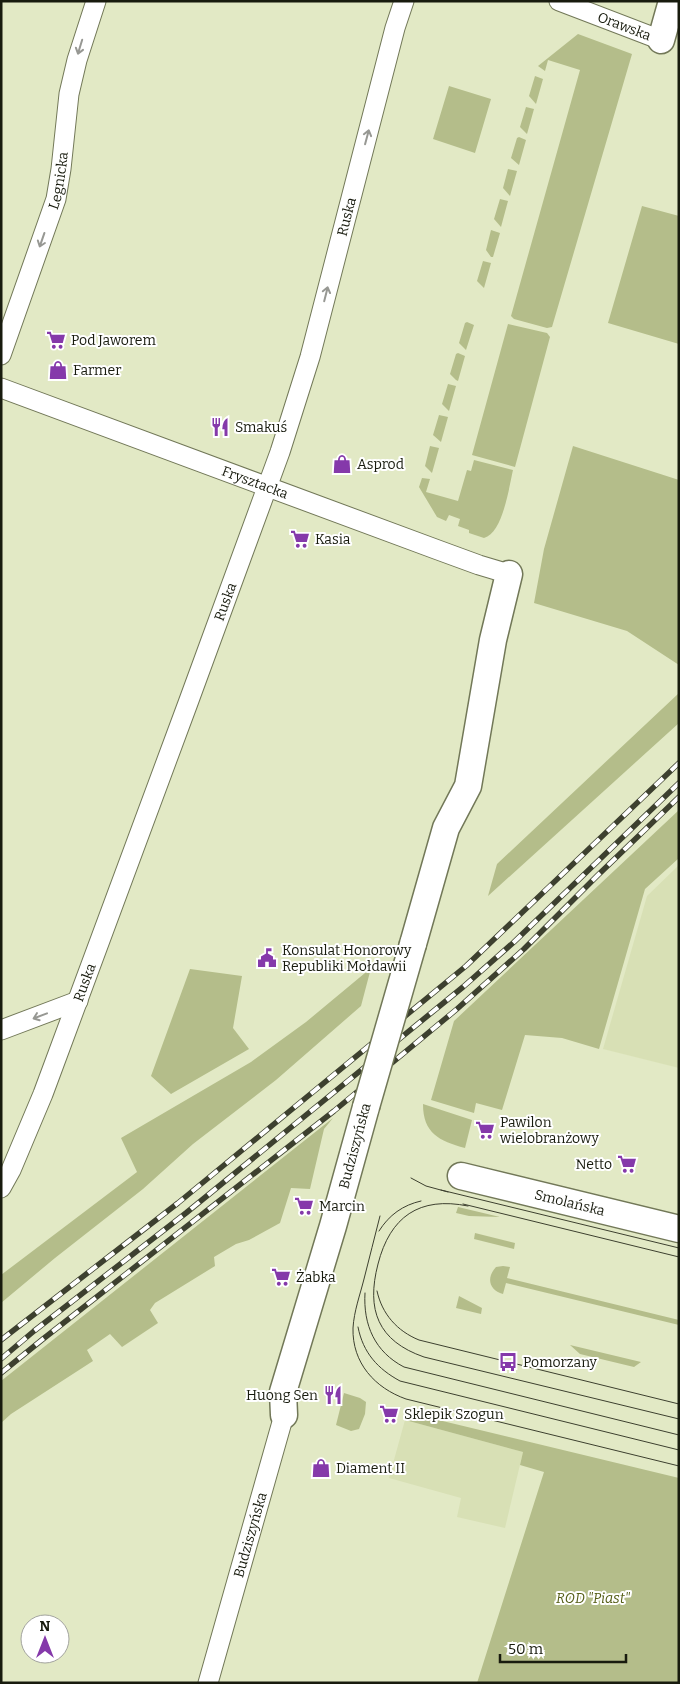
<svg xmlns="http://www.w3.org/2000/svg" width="680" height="1684" font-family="Bitter,serif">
<rect width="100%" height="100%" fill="#e2e9c5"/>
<!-- built -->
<path fill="#d8e0b5" d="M679,865v203l-76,-19 44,-153z
M405,1420l118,32 -18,76 -48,-11 4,-19 -72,-20z"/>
<!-- green -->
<path fill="#b4bd8a" d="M578,34l54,20 -80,273 -5,1 -33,-9 -3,-3 69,-246 -32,-10 -3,11 -7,-5z
M535,76l8,3 -7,25 -7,-8z
M449,86l42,13 -16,54 -42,-14z
M526,107l8,2 -7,25 -7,-7z
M519,137l7,3 -7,25 -8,-7 6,-20z
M508,169l9,2 -7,25 -7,-8z
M500,199l8,2 -7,26 -7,-8z
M642,206l37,10v128l-71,-21z
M491,230l9,3 -7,24h-2l-5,-7z
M483,261l8,2 -7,25 -7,-7z
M467,322l7,3 -8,25 -7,-7 6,-20z
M508,324l39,9 3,4 -35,130 -43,-12z
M458,353l7,3 -7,25 -2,-1 -6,-6 6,-20z
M448,384l8,2 -7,25 -7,-7z
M439,415l9,2 -7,25 -8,-7z
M430,446l9,2 -7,25 -7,-7z
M573,446l106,34v185l-52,-34 -93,-28 10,-54z
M474,460l39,10c-4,17 -10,63 -29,68l-15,-5v-3l-11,-4 2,-7 -11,-4 -3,6 -9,-4 -18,-30 3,-9 8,1 -4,13 32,9 9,-31 4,1z
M679,693v30l-191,173 9,-32z
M679,810v48l-34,31 -46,160 -37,-11 -37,-3 -23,75 -26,-7 -2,10 -43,-13 23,-79z
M371,968l-10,38 -85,74 -83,64 -50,45 -88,69 -54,45v-28l136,-103 -16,-34 130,-76 55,-40z
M190,969l52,7 -9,52 16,21 -78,45 -20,-18z
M423,1104l49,16 -7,28c-26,-7 -42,-15 -42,-44z
M333,1118l-9,11 -14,60 -19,-1 -11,35 -31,17 -13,4 -22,13 1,9 -60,37 -5,7 8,13 -36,24 -12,-13 -23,16 6,11 -82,53 -10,9v-42z
M458,1207l42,10 -31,-1 -13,-3z
M475,1233l40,10 -1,6 -40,-10z
M503,1266l7,1 -3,11 172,42v5l-173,-42 -3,11c-14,-4 -17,-16 -7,-27z
M459,1296l23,12 -1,6 -25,-6z
M570,1345l71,17 -7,5 -54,-13z
M344,1393l16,5 6,4 -1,12 -6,15 -8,2 -15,-6z
M409,1416l17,1 253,61v205h-202l67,-211 -24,-7 3,-13 -118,-32z"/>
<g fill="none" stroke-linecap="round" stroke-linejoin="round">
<!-- street casing -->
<g stroke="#727858" stroke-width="21">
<g id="street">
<path id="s1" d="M559,1l102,39"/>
<path id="s2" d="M1,355l55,-156 5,-30 8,-75 8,-34 19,-59"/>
<path id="s3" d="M1,388l437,162 41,15 30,9"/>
<path d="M1,1030l77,-29"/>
<path id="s4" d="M1,1188l10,-18 32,-76 145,-391 92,-251 30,-95 85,-329 9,-27"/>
<path id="s5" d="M208,1683l76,-268"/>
</g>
</g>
<!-- secondary casing -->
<g stroke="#727858" stroke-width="29">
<g id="secondary">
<path d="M661,40l11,-39"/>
<path d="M413,944l33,-116 22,-42 25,-146 16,-66"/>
<path id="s6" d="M461,1176l218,53"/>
<path d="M284,1415l-1,-23 50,-166 33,-119"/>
</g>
</g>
<!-- street -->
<use href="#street" stroke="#fff" stroke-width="19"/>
<!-- secondary -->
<use href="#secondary" stroke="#fff" stroke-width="26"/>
<!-- tram -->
<path stroke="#3d402f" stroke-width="1" d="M411,1178l15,8 22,6
M441,1190l238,58
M463,1204l216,53
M468,1206c-49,-10 -78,11 -90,58 -12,46 0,77 46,93l255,62
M380,1216c-5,21 -11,42 -16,63 -4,16 -10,32 -11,49 -1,35 22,60 53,71l273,67
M379,1231c10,-16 24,-26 42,-30
M377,1291c5,23 20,40 42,49l260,64
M365,1293c-2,32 10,59 39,74l275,68
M358,1327c5,26 20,42 42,54l279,69"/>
<!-- rail casing -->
<g stroke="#3d402f" stroke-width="5.5">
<path id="rail" d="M1,1340l177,-137 288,-237 213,-203
M1,1359l33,-28 152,-118 277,-226 51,-45 165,-159
M1,1373l42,-34 291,-228 123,-102 67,-60 74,-74 81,-78"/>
</g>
<!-- rail -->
<use href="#rail" stroke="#fff" stroke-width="4" stroke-dasharray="11" stroke-linecap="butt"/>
<!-- secondary-bridge casing -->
<g stroke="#727858" stroke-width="29" stroke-linecap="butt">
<path id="secondary-bridge" d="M366,1107l47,-163"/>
</g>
<!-- secondary-bridge -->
<use href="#secondary-bridge" stroke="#fff" stroke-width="26"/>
</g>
<!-- one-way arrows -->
<defs><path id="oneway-shaft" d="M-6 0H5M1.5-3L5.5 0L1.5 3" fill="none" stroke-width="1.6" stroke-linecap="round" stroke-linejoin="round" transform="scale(1.25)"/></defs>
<g stroke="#979893">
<use href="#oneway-shaft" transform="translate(80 47) rotate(107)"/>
<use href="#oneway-shaft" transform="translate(367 137) rotate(-75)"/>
<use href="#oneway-shaft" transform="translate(42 240) rotate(109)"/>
<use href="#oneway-shaft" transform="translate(326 294) rotate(-76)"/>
<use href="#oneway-shaft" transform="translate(40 1016) rotate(159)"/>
</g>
<!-- icons -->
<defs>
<g id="supermarket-bare" transform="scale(1.5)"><path d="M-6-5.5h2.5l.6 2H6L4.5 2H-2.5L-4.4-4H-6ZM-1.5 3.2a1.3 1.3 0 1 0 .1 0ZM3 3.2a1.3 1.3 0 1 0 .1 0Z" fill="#8539aa" stroke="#fff" stroke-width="2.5" paint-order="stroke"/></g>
<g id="shop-bare" transform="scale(1.5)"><path d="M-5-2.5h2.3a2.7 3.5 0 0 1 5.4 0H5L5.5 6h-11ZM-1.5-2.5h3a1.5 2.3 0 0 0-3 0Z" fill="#8539aa" stroke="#fff" stroke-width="2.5" paint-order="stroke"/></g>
<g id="restaurant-bare" transform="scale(1.5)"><path d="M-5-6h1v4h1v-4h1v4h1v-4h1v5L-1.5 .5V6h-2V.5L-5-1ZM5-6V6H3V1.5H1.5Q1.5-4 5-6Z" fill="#8539aa" stroke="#fff" stroke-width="2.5" paint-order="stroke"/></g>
<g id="civic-bare" transform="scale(1.5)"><path d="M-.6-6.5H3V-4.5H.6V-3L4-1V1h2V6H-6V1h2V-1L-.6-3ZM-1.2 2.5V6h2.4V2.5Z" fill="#8539aa" stroke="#fff" stroke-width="2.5" paint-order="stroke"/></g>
<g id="bus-bare" transform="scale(1.5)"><path d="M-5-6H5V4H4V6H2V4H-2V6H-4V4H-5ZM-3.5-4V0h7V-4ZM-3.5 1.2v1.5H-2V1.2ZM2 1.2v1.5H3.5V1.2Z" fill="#8539aa" stroke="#fff" stroke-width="2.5" paint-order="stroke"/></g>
</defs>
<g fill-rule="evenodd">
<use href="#supermarket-bare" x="56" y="340"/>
<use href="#shop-bare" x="58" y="370"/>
<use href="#restaurant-bare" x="220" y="427"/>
<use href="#shop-bare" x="342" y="464"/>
<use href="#supermarket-bare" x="300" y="539"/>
<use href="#civic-bare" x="267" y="958"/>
<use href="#supermarket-bare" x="485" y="1130"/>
<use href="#supermarket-bare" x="627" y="1164"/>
<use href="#supermarket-bare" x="304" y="1206"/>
<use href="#supermarket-bare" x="281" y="1277"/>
<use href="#bus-bare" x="508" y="1362"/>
<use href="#restaurant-bare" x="333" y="1395"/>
<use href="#supermarket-bare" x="389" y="1414"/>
<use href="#shop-bare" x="321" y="1468"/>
</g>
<g text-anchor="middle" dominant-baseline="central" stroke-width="4" stroke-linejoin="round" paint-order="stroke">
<!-- street labels -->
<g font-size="14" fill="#181b0e" stroke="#fff">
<text stroke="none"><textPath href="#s1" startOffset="70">Orawska</textPath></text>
<text stroke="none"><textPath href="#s2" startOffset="184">Legnicka</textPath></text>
<text stroke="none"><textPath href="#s4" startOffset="1032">Ruska</textPath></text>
<text stroke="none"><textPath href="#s3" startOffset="271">Frysztacka</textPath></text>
<text stroke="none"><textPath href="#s4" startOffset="628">Ruska</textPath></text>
<text stroke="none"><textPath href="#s4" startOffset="222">Ruska</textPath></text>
<text transform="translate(355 1146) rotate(-75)">Budziszyńska</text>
<text stroke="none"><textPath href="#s6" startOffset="112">Smolańska</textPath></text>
<text stroke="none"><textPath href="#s5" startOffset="154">Budziszyńska</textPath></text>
</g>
<!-- poi labels -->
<g font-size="14" fill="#181b0e" stroke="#fff" text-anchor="start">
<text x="71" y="340">Pod Jaworem</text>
<text x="73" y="370">Farmer</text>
<text x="235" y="427">Smakuś</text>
<text x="357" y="464">Asprod</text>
<text x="315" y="539">Kasia</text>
<text x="282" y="950">Konsulat Honorowy<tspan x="282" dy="16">Republiki Mołdawii</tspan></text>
<text x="500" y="1122">Pawilon<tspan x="500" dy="16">wielobranżowy</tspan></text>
<text x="612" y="1164" text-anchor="end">Netto</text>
<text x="319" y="1206">Marcin</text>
<text x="296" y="1277">Żabka</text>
<text x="523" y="1362">Pomorzany</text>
<text x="318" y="1395" text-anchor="end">Huong Sen</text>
<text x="404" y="1414">Sklepik Szogun</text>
<text x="336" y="1468">Diament II</text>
</g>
<!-- park labels -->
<g font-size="14" font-style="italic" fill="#545d15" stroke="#fff">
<text x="593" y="1598">ROD "Piast"</text>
</g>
</g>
<!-- border -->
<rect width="680" height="1684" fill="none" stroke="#181b0e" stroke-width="5"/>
<!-- north arrow -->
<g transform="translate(45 1639)"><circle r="24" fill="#ffffff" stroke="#a3a49f"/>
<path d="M0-4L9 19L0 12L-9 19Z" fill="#8539aa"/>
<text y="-8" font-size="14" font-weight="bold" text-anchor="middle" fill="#181b0e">N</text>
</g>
<!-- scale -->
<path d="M500 1654v8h126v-8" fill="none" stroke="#181b0e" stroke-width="2.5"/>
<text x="508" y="1654" font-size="15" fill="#181b0e" stroke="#ffffff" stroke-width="4" paint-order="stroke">50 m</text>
</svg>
